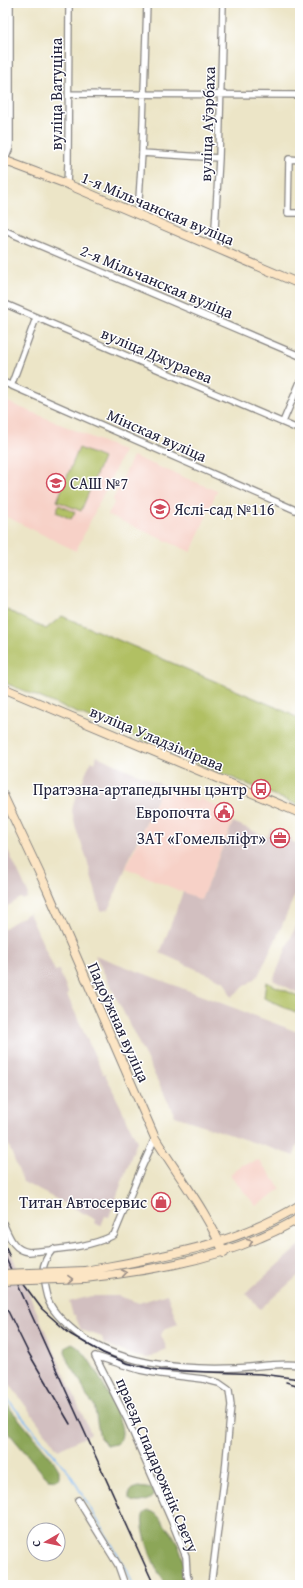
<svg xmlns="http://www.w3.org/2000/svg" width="303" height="1588" font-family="'Gentium Book Plus',serif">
<rect width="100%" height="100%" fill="#fff"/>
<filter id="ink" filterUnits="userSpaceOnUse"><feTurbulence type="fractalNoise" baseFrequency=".025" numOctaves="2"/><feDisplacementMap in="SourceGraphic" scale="8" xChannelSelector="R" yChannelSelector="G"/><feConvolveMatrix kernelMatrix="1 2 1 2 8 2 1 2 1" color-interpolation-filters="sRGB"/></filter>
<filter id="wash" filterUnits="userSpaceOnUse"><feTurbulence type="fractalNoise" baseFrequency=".012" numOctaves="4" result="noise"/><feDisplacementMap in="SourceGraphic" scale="16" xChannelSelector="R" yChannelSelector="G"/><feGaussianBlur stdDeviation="0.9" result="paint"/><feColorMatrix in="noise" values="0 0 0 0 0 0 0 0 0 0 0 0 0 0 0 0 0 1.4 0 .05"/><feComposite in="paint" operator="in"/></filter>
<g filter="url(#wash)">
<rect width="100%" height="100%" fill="#ece5c7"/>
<!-- built -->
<path fill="#f7d1c7" d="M3,400l121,51 -48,100 -73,-36z
M133,456l84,35 -26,61 -83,-37 6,-12 -1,-4z
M163,785l35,16 1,-3 30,14 -3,8 6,3 -31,77 -75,-32z
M259,1160l22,29 -25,17 -26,-31 11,-10z"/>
<!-- industrial -->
<path fill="#d2bfc0" d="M97,756l66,29 -30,65 -24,59 -7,2 -2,-3 -14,-52 -10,-27 -4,-18 2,-10 17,-40 4,2z
M233,822l34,15 4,-8 21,9 -1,3 9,4v38l-23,54 -19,39 -27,21 -6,-15 -65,-29 23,-61 18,8z
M3,840l25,53 -1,5 -4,2 -2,-2 -18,11z
M29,913l26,58 4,-1 9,22 -1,3 32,70 4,9h2l32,67 -28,76 -4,-1 -4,10 -7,-3 1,-4 -72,-37 -20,-51v-202z
M300,916v78l-27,-14z
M95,955l205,78v104l-6,19 -119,-40z
M3,1236l88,198 -33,16 -55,-75z
M300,1245v29l-40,35 -14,-16z
M167,1294l11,30 -14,5 -3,6 6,14 -19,9 -13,-2 -26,-10 -1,-2 -4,1 -2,-8 -21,-7 -6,-15h-2l-4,-13 22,-6h28l20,7z"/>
<!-- green -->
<path fill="#b1c063" stroke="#6a714f" d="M79,448l24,10 -22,53 -24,-10z
M59,505l16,7 -4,7 -15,-7z
M3,608l43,21 16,-13 218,93 20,10v87l-297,-124z
M266,982l34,15v17l-36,-16z"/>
<!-- forest -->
<path fill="#8ca659" stroke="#57644a" d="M72,1344c4,2 7,4 10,7 11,11 41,68 40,82 0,9 -7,13 -15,12l-7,-7 -6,-33 -7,-8 -7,-17 -12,-18 -3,-11 1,-4 2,-2z
M3,1400l50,60 6,10v8l-2,2 -8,-1 -5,-4 -41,-49z
M138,1487l15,2v7c-5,6 -18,9 -24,3v-7l3,-3z
M150,1511c7,2 9,6 13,12 3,4 7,8 10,12 8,12 17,39 5,50 -4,0 -9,1 -12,-2 -10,-8 -27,-55 -23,-67 1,-4 3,-4 7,-5z"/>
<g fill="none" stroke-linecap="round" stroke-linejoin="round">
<!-- stream -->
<path stroke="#85bcf5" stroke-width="1.5" d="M3,1394l67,80 57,96 6,15"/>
</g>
</g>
<g filter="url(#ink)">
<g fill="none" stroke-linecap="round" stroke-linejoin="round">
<!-- street casing -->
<g stroke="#878481" stroke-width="8">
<path id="street" d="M69,94l231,1
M142,153l77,5
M300,160l-11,-1 -1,54h12
M3,164l6,-14 1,-6v-141
M67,184l1,-21 1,-160
M138,214l4,-61 5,-150
M3,230l297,126
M214,246l5,-88 4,-155
M3,303l297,127
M3,382l297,130
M11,386l25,-68
M283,422l17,-40
M3,1223c6,13 10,27 26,29 28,-3 60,-4 85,-17l27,-66 14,-31
M53,1249c-14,16 -11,28 -6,48 4,13 14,22 24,31 39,37 114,42 165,40 21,-1 44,-6 64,-3
M95,1356l45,14 21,4 42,5 16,4 10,7 2,15 -6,67 -14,113
M95,1356l32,63 45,103 14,35 1,18 3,10
M78,1500l40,65 7,20"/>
</g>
<!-- secondary casing -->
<g stroke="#878481" stroke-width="10">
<path id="secondary" d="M3,160l64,24 233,100
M3,688l297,125
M3,795l44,94 108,249c24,39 51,72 69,115
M85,1271c74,-14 150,-25 215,-66
M85,1278c60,-7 119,-16 174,-40 14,-6 29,-12 41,-21"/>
</g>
<!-- street -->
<use href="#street" stroke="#fff" stroke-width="5.5"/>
<!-- secondary -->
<use href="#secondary" stroke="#fce5c4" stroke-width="8"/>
<!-- rail -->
<path stroke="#22223b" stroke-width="1.5" d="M3,1242l7,15
M3,1252l151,333
M22,1282l20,27 28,25 33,19 23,10 31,7 105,4 38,5
M3,1301l25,51 42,72
M286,1382l14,4"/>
<!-- secondary-bridge casing -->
<g stroke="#878481" stroke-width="10" stroke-linecap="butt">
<path id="secondary-bridge" d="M3,1274l82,-3
M3,1281l82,-3"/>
</g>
<!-- secondary-bridge -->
<use href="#secondary-bridge" stroke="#fce5c4" stroke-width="8"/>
</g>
<!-- one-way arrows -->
<defs><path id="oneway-chevron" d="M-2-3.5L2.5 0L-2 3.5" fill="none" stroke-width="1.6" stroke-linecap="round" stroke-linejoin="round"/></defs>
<g stroke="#9a8d86">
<use href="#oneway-chevron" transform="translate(250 1242) rotate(-23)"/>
<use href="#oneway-chevron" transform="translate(124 1273) rotate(-9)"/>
<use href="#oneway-chevron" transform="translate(70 1279) rotate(-2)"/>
</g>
</g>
<!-- icons -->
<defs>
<g id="school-ring" transform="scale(1)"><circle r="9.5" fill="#fff" stroke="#d1495b" stroke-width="1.5"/><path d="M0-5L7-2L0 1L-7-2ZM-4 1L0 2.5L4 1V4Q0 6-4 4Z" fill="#d1495b"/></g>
<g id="bus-ring" transform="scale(1)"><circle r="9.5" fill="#fff" stroke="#d1495b" stroke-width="1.5"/><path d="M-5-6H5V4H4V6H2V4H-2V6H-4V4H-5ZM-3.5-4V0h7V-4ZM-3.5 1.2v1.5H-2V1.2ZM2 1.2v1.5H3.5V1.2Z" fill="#d1495b"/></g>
<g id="civic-ring" transform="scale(1)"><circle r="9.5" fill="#fff" stroke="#d1495b" stroke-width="1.5"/><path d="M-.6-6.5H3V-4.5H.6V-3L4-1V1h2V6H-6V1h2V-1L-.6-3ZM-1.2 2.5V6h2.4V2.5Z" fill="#d1495b"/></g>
<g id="office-ring" transform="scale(1)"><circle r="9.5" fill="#fff" stroke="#d1495b" stroke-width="1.5"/><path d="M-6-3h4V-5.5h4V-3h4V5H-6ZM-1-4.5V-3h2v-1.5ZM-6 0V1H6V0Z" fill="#d1495b"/></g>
<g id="shop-ring" transform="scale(1)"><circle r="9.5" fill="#fff" stroke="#d1495b" stroke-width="1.5"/><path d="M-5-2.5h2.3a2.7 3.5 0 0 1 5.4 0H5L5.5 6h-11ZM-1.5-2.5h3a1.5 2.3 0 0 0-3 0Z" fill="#d1495b"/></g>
</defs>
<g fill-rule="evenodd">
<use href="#school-ring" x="56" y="483"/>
<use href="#school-ring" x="160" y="509"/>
<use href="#bus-ring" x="261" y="789"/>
<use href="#civic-ring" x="224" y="812"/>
<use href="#office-ring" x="280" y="838"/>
<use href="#shop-ring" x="161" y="1202"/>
</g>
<g text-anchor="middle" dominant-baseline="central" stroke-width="3" stroke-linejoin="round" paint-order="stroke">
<!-- street labels -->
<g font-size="16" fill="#22223b" stroke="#fff">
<text transform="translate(56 94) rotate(-90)">вуліца Ватуціна</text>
<text transform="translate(207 124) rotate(-88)">вуліца Аўэрбаха</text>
<text transform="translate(158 208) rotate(23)">1-я Мільчанская вуліца</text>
<text transform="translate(157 281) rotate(23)">2-я Мільчанская вуліца</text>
<text transform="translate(157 355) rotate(23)">вуліца Джураева</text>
<text transform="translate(157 435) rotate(24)">Мінская вуліца</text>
<text transform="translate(157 738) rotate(23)">вуліца Уладзімірава</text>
<text transform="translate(119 1022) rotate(66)">Падоўжная вуліца</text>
<text transform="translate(158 1465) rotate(67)">праезд Спадарожнік Свету</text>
</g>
<!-- poi labels -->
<g font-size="16" fill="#22223b" stroke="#fff" text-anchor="end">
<text x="70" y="483" text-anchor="start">САШ №7</text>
<text x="174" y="509" text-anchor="start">Яслі-сад №116</text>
<text x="247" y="789">Пратэзна-артапедычны цэнтр</text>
<text x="210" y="812">Европочта</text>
<text x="266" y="838">ЗАТ «Гомельліфт»</text>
<text x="147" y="1202">Титан Автосервис</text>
</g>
</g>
<!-- margin -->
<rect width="303" height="1588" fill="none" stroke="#fff" stroke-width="16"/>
<!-- north arrow -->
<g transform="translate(46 1542) rotate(261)"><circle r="19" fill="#ffffff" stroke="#a7a7b1"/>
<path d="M0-3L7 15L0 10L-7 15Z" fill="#d1495b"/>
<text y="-6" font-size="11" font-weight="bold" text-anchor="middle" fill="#22223b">С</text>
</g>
</svg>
